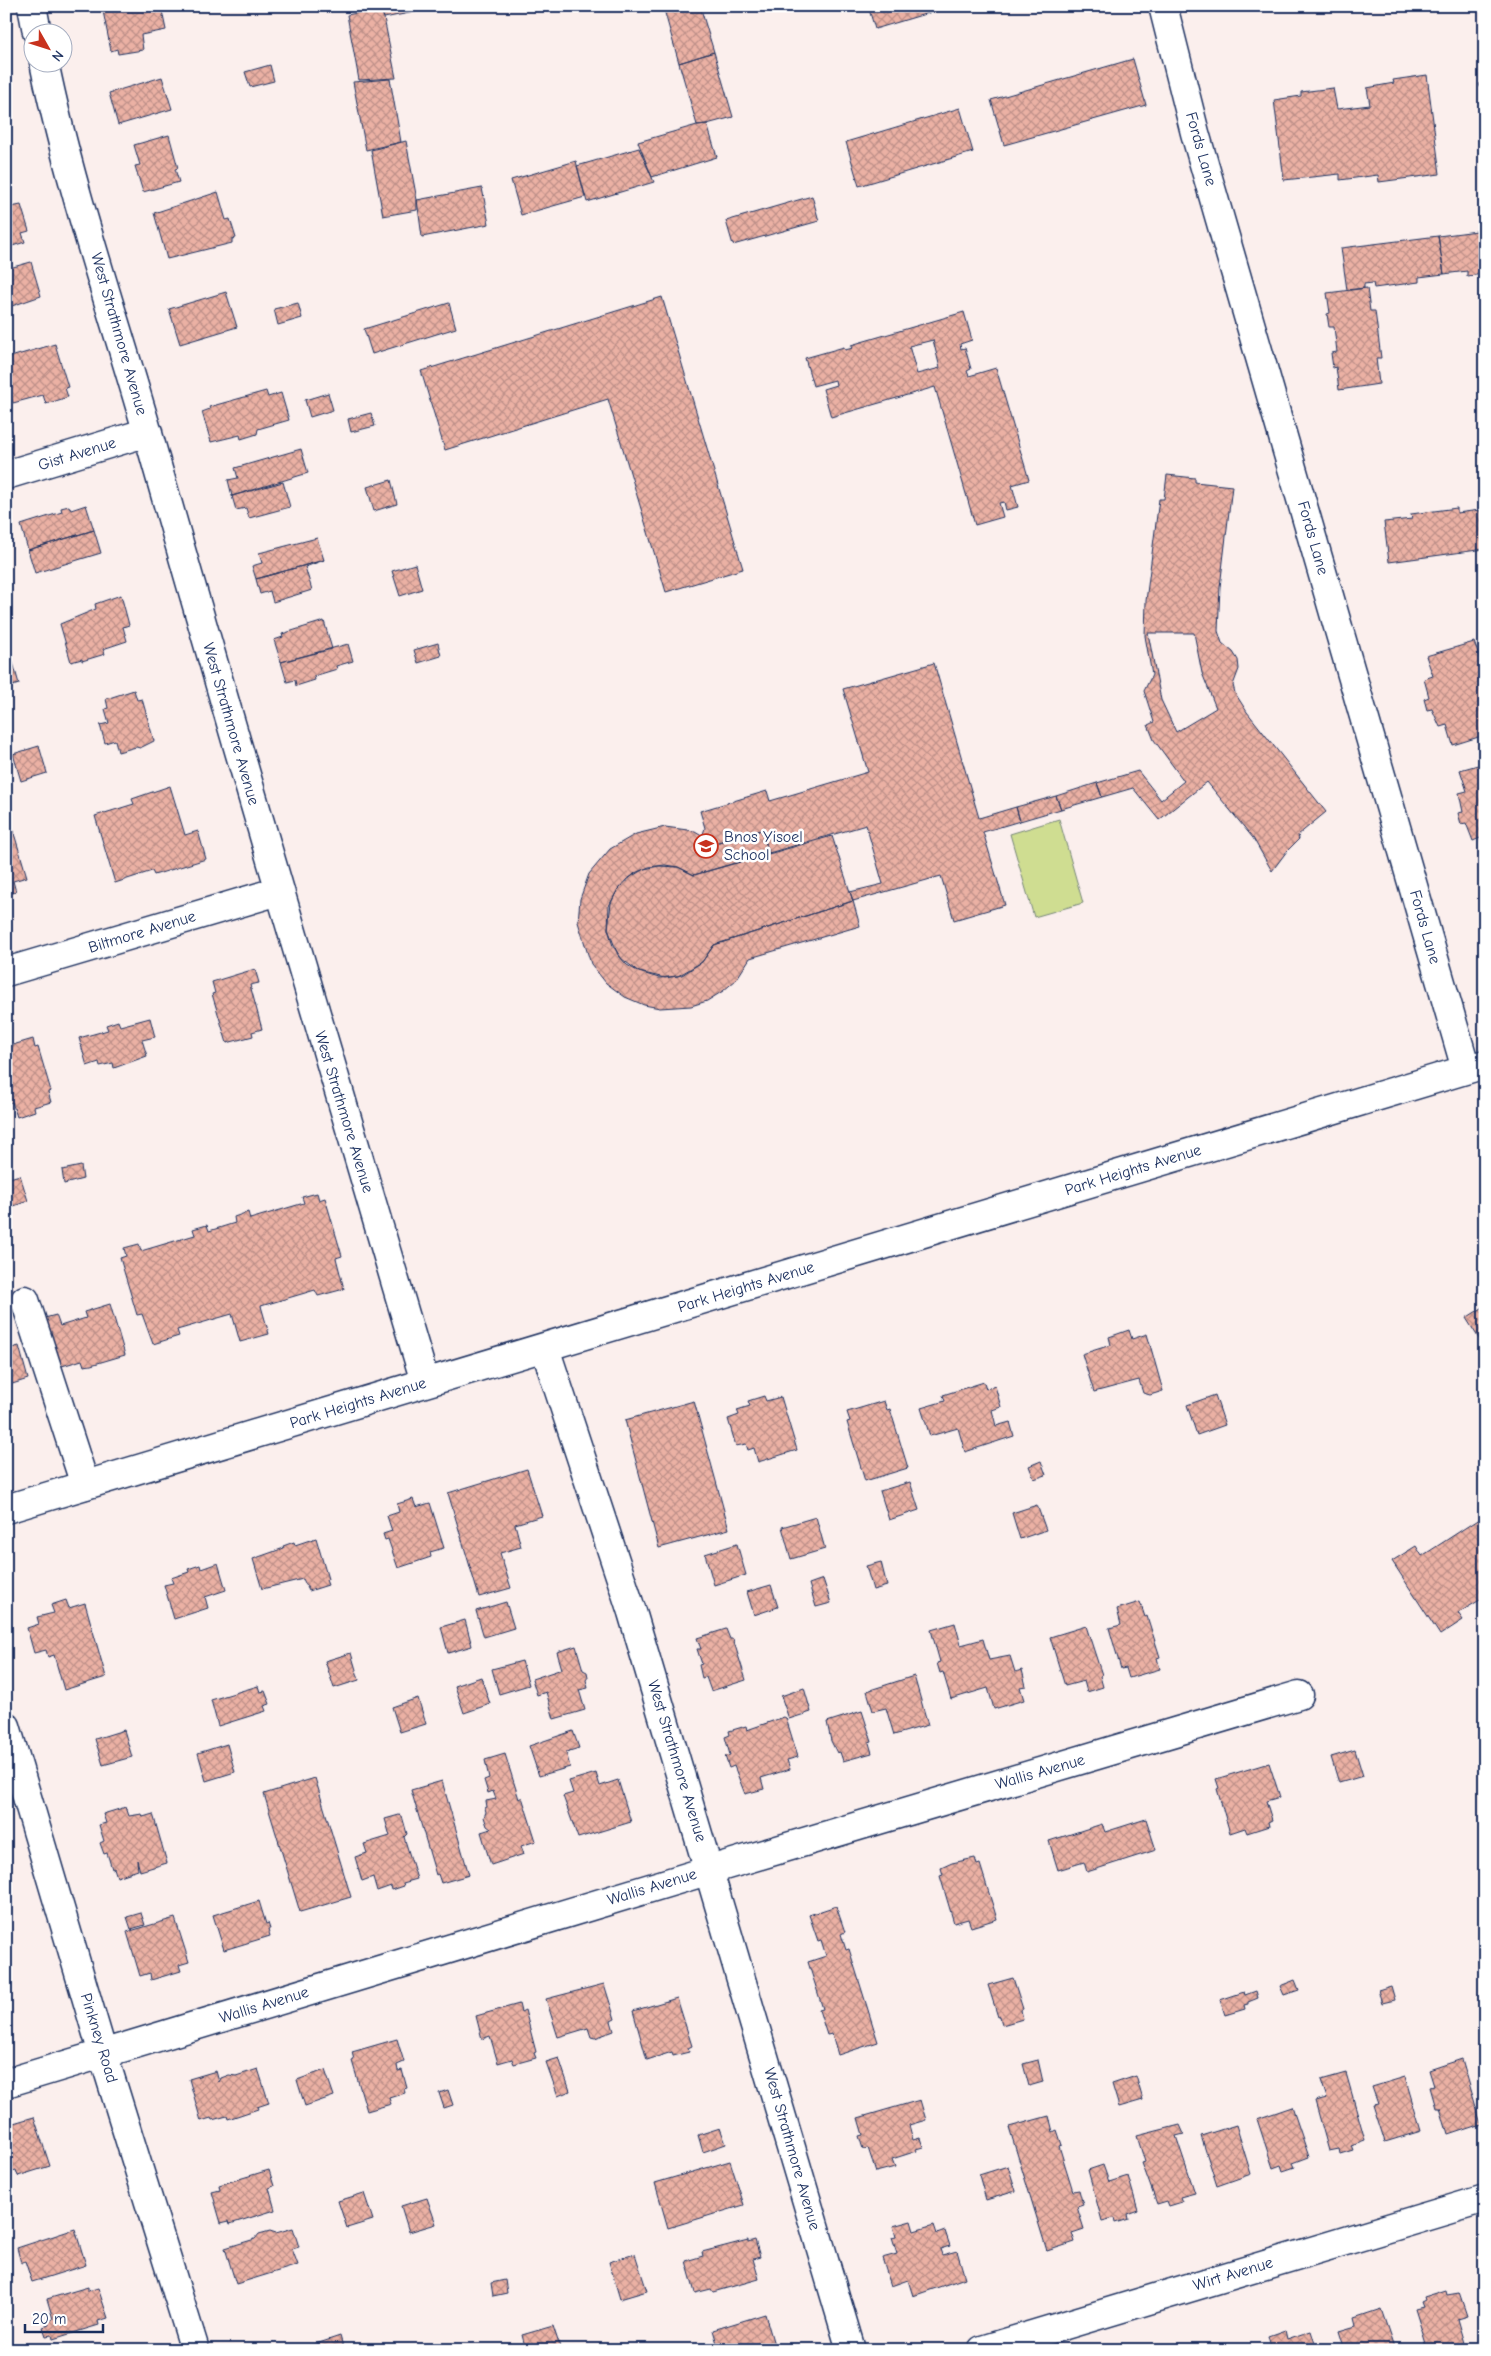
<svg xmlns="http://www.w3.org/2000/svg" width="1491" height="2356" font-family="'Comic Neue',sans-serif">
<defs>
<pattern id="building-cross-hatch" width="8" height="8" patternUnits="userSpaceOnUse" patternTransform="scale(1.25)"><rect width="8" height="8" fill="#ebb1a4"/><path d="M0 0l8 8M0 8l8-8" fill="none" stroke="#be9089"/></pattern>
</defs>
<rect width="100%" height="100%" fill="#fbefed"/>
<filter id="ink" filterUnits="userSpaceOnUse"><feTurbulence type="fractalNoise" baseFrequency=".02" numOctaves="2"/><feDisplacementMap in="SourceGraphic" scale="10" xChannelSelector="R" yChannelSelector="G"/><feConvolveMatrix kernelMatrix="1 2 1 2 8 2 1 2 1" color-interpolation-filters="sRGB"/></filter>
<g filter="url(#ink)">
<!-- pitch -->
<path fill="#cfdd91" stroke="#758678" d="M1059,819l24,84 -49,14 -24,-83z"/>
<!-- building -->
<path fill="url(#building-cross-hatch)" stroke="#1b2f5e" fill-rule="evenodd" d="M128,6h33l5,24 -25,5 2,15 -25,4 -1,-5 -6,2 -8,-40z
M380,6h65l-61,12z
M663,6h37l14,46 -35,11z
M868,6h84l-77,23z
M380,8l4,10 12,60 -37,2 -12,-65z
M714,52l19,65 -26,7 -10,1 -18,-62z
M1133,59l13,46 -142,40 -13,-45z
M270,65l4,16 -24,6 -5,-15z
M1427,75l13,99 -61,8 -1,-7 -38,5v-6l-56,6 -10,-80 27,-4v-4l32,-4 4,21 33,-4 -3,-17 27,-5 -1,-3z
M162,77l10,32 -54,16 -9,-32z
M390,79l11,63 -35,8 -13,-68z
M1485,82v19l-6,-17z
M960,108l13,44 -114,34 -13,-44z
M707,124l10,33 -65,20 -14,-35 59,-17z
M169,135l9,33 -3,1 4,13 -36,10 -8,-26 5,-1 -6,-20z
M406,141l11,59v10l-34,6 -12,-66z
M639,148l15,34 -67,20 -10,-36z
M576,161l9,36 -64,18 -10,-35z
M482,188l7,36 -67,13 -5,-37z
M218,192l8,28 4,-1 6,19 -4,1v4l-65,16 -13,-46z
M812,196l7,25 -86,24 -7,-24z
M21,205l8,26 -7,2 3,9 -19,6v-40z
M1485,230v44l-18,2v-5l-23,3 -6,-38z
M1438,236l6,38 -25,3v5l-45,6 -1,-5 -9,1v4l-17,2 -6,-42z
M31,262l10,34 -35,12v-39z
M1367,288l3,23h5l6,47h-5l3,26 -40,6 -3,-23 -3,1 -2,-15 6,-1 -3,-25h-5l-2,-13 3,-1 -3,-20z
M226,292l11,35 -57,17 -11,-35z
M662,297l81,272 -77,23 -58,-193 -163,51 -24,-79z
M298,303l4,15 -24,7 -4,-16z
M449,303l7,25 -84,26 -8,-25z
M964,312l8,28 -12,4 1,5 4,-1 6,21 -4,2 2,5 27,-8 33,112 -17,5 6,22 -12,3 -2,-8 -5,1 4,14 -28,8 -40,-138 -104,30 -8,-28 13,-4 -1,-5 -22,6 -8,-28 39,-11 1,3 8,-2 -2,-3zM933,340l7,28 -23,6 -8,-28z
M55,344l13,43 -3,1 3,9 -22,7 -3,-9 -30,8 -7,-23v-15h3l-2,-7z
M266,391l2,6 13,-4 8,27 -31,9 -1,5 -16,5 -1,-4 -29,7 -9,-30 8,-3 -1,-2z
M328,393l5,17 -23,7 -5,-17z
M371,413l4,13 -24,6 -3,-13z
M301,449l7,24 -76,23 -4,-16 10,-2 -3,-10z
M1167,475l28,3v4l37,4 -12,101 -2,44 4,12 11,9 5,8 1,9 -6,16 2,8 12,19 79,100 -28,23 1,4 -12,12 -15,20 -19,-33 -46,-56 -48,38 -26,-32 -31,9 -5,-14 41,-12 23,29 23,-19 -30,-41 -6,-15 6,-3 -10,-31 8,-16 -7,-39 1,-35 13,-102h5zM1148,633h46l8,40 14,35 -40,24 -15,-32z
M391,480l6,24 -23,7 -7,-24z
M283,482l7,25 -41,11 -3,-10 -10,2 -4,-14z
M86,505l8,25 -66,20 -7,-25 41,-13 -1,-4 8,-2 2,4z
M1457,508v5l23,-3 5,39 -96,13 -5,-40 28,-3 -1,-5z
M1480,510h5v33z
M94,530l7,23 -66,20 -7,-23z
M317,538l7,22 -68,19 -4,-13 10,-3 -3,-10z
M324,560l-19,7 7,23 -39,12 -3,-11 -10,3 -4,-15z
M415,564l7,25 -22,7 -8,-25z
M121,595l8,30 -6,2 4,14 -24,8 2,5 -23,7v-2l-11,3 -11,-38 36,-15 -1,-5z
M324,621l8,28 -51,13 -7,-22 9,-3 -1,-3z
M1474,642l11,29v64l-32,10 -6,-20 -7,2 -8,-18 -5,1 -3,-11 5,-2 -5,-18 9,-3 -7,-20z
M438,643l3,13 -23,7 -4,-13z
M348,644l5,17 -17,5 1,3 -23,7 1,4 -19,6 -1,-6 -8,2 -6,-20z
M12,659l7,25 -13,4v-28z
M934,663l45,155 37,-11 4,14 -37,11 22,73 -51,15 -13,-44 -88,25 -3,-9 33,-8 -17,-59 -97,28 -8,-23 -46,13 -12,-9 2,-6 -5,-17 67,-20 3,10 98,-29 -25,-83z
M134,690l3,10 5,-1 12,42 -14,7 -4,-1 -18,5 -3,-12 -10,3 -5,-18 9,-2 -4,-14 3,-1 -2,-9z
M39,746l8,27 -26,8 -8,-27z
M1485,763v89l-5,-14 -7,3 -7,-18 -5,1 -3,-11 5,-1 -4,-19 8,-2 -7,-21z
M1097,783l5,14 -41,12 -5,-13z
M170,786l15,49 13,-4 8,28 -52,16 -2,-4 -37,12 -20,-67 39,-12 -2,-5z
M1056,796l5,13 -41,12 -4,-14z
M7,810l20,67 -14,4 3,11 -10,3z
M665,827l30,4 20,12 46,-13 8,23 -75,22 -16,-8 -19,-1 -15,3 -17,10 -9,10 -7,14 -3,26 10,26 9,10 12,7 26,6 17,-3 20,-13 12,-17 139,-44 7,25 -110,32 -14,22 -13,11 -16,10 -16,5 -31,2 -16,-3 -19,-8 -19,-14 -15,-19 -13,-42 2,-23 9,-25 21,-25 26,-15z
M832,836l21,65 -139,44 -12,17 -24,14 -19,2 -20,-6 -17,-13 -9,-13 -5,-17 1,-23 9,-17 17,-16 14,-6 16,-2 13,2 16,8z
M255,969l4,14 -9,2 12,44 -10,3 1,4 -26,7 -15,-49 3,-1 -3,-11z
M150,1018l5,19 -13,3 5,16 -33,12 -1,-5 -13,3 -1,-4 -12,4 -8,-28 29,-8 -2,-5 12,-4 2,5z
M33,1039l2,9 3,-1 13,44 -3,1 3,10 -17,5 1,4 -18,6 -5,-15 -3,1 -3,-11v-45z
M81,1166l2,13 -19,5 -2,-14z
M20,1175l8,26 -17,6 -5,-16v-12z
M317,1193l2,7 6,-2 17,58 -6,2 8,31 -26,7 -3,-6 -54,16 8,28 -29,8 -8,-28 -55,16 2,6 -26,8 -11,-30 -5,1 -17,-57 6,-2 -2,-8 15,-4 2,7 54,-16 -2,-6 14,-4 2,6 26,-8 -1,-6 14,-5 2,7 54,-16 -2,-6z
M110,1304l15,51 -34,10 -7,1 -2,-6 -30,9 -11,-50 15,-4 4,11 26,-8 -2,-6z
M1485,1306v37l-2,2 -17,-27z
M1129,1330l3,9 15,-5 16,57 -13,4 -7,-2 -4,-13 -45,12 -12,-38 29,-9 -2,-8z
M6,1344l2,5 11,-3 9,33 -22,7z
M984,1382l2,7 9,-3 6,21 -9,3 4,16 14,-4 4,14 -49,16 -7,-24 -28,8 -9,-28 24,-7 -2,-6z
M1215,1395l10,30 -28,10 -10,-30z
M764,1396l2,5 15,-4 16,53 -39,12 -4,-14 -6,2 -2,-6 -10,2 -8,-27 11,-4 -2,-5 13,-4 -2,-5z
M694,1401l35,128 -70,19 -34,-128z
M884,1401l3,9 3,-1 18,59 -43,13 -18,-59 3,-1 -3,-9z
M1041,1461l5,14 -12,4 -5,-13z
M527,1469l15,47 -27,8 6,23 -21,6 11,35 -32,9 -31,-104z
M910,1482l9,28 -30,10 -9,-29z
M413,1499l3,8 14,-4 14,45 -14,4 1,5 -33,11 -10,-29 -3,1 -2,-6 9,-3 -5,-15 12,-4 -2,-8z
M1037,1505l9,25 -26,9 -8,-26z
M1485,1515v82l-27,16 5,7 -23,15 -48,-74 24,-15 6,10z
M816,1517l9,32 -34,10 -9,-32z
M316,1538l12,41 -2,1 2,5 -19,6 -6,-12 -41,10 -9,-30 31,-11 -1,-2 11,-4 1,3z
M737,1544l9,31 -32,10 -9,-31z
M881,1562l6,24 -14,4 -7,-24z
M218,1563l8,27 -21,7 3,11 -34,11 -10,-34 9,-2 -2,-5 18,-6 -1,-3 12,-4 1,4z
M823,1579l8,24 -15,4 -7,-23z
M771,1585l7,22 -24,8 -7,-23z
M66,1600l3,8 16,-5 21,74 -42,13 -10,-35 -6,2 -2,-7 -12,3 -7,-25 12,-4 -2,-7 17,-4 -3,-8z
M506,1602l8,26 -30,9 -8,-26z
M1140,1602l5,15 2,-1 13,41 -3,1 3,11 -31,9 -3,-10 -5,1 -12,-41 12,-3 -4,-16z
M465,1620l7,26 -24,7 -7,-26z
M955,1623l6,22 22,-6 6,21 21,-4 5,16 7,-2 4,16 -6,1 4,13 -30,9 -6,-21 -37,11 -8,-27 -3,1 -3,-10 3,-1 -9,-32z
M1086,1626l16,49 -2,1 3,11 -16,5 -3,-11 -19,5 -15,-49z
M726,1629l4,10h3l13,41 -35,11 -5,-14 -4,1 -3,-13 3,-1 -5,-15h4l-4,-11z
M576,1646l7,24 4,2 1,5 -2,3 2,8 -9,2 6,20 -31,9 -8,-27 -9,3 -5,-16 30,-10 -5,-17z
M351,1653l8,27 -25,8 -9,-27z
M522,1661l7,24 -30,9 -7,-25z
M914,1676l14,49 -34,10 -8,-27 -13,3 -6,-20z
M481,1677l9,27 -26,9 -9,-27z
M258,1686l2,6 5,-1 5,13 -6,2 2,5 -48,15 -7,-26z
M804,1688l7,24 -22,7 -8,-23z
M418,1698l8,26 -26,8 -8,-25z
M862,1711l10,31 -3,1 3,10 -29,8 -3,-9 -3,1 -6,-12 -4,-19z
M784,1717l2,1 12,39 -11,3 3,9 -29,9 3,11 -19,5 -11,-28 -5,2 -4,-12 5,-1 -5,-18 5,-2 -1,-4 17,-5 1,4z
M124,1730l8,27 -29,8 -8,-26z
M573,1731l6,17 -13,4 4,15 -31,9 -10,-30z
M227,1744l8,28 -29,9 -8,-28z
M1355,1750l8,26 -24,7 -8,-26z
M505,1754l14,45 3,-2 14,44 -15,5 3,8 -33,11 -10,-33 10,-3 -4,-3 -3,-9 2,-5 -1,-4 2,-1 -1,-6 10,-2 -3,-8 -5,2 -4,-13 5,-2 -4,-18z
M1269,1763l11,34 -14,4 6,19 -4,2 1,4 -22,7 -2,-5 -15,5 -13,-44 2,-1 -3,-9z
M596,1773l4,13 18,-6 13,42 -53,16 -15,-42 10,-3 -4,-12z
M315,1778l36,119 -51,15 -36,-118z
M442,1781l27,94 -28,8 -3,-9 -2,1 -25,-85z
M126,1807l3,9 13,-2 1,3 10,-3 14,49 -27,8 -3,-11 1,10 -21,7 -3,-9 -2,1 -5,-16 -3,1 -4,-11 4,-2 -5,-16 7,-2 -3,-9z
M399,1815l3,1 5,18 -3,3 13,42 -14,4 1,3 -12,4 -1,-4 -14,5 -4,-14 -11,4 -7,-24 12,-4 -3,-9 26,-8 -5,-17z
M1146,1819l10,31 -69,22 -3,-10 -26,8 -9,-29 53,-17 3,8z
M975,1858l2,7 3,-1 17,55 -26,8 -3,-8 -14,4 -14,-47 3,-1 -2,-7 11,-5z
M259,1901l7,23 2,-1 2,6h-2l2,7 -46,14 -11,-35z
M836,1906l9,26 -4,2 5,16 3,-1 29,93 -40,13 -6,-21 -5,1 -8,-25 4,-1 -15,-47 18,-6 -5,-16 -3,1 -9,-26z
M141,1913l4,12 -14,4 -4,-12z
M175,1918l14,44 -10,3 2,6 -30,9 -1,-7 -10,3 -13,-44z
M1013,1978l10,31 -2,1 2,9 -21,6 -2,-9 -2,1 -10,-32z
M1295,1980l4,10 -15,5 -4,-9z
M604,1984l11,35 -4,2 3,10 -19,7 -4,-1 -3,-9 -30,9 -12,-38z
M1391,1986l4,14 -13,3 -4,-13z
M1256,1991l2,7 -10,4v2l-4,1 1,4 -20,6 -5,-15 24,-8 1,3z
M677,1998l15,48 -4,2 1,4 -16,4 -1,-4 -25,8 -14,-49z
M519,2004l2,8 4,-2 11,42 -2,1 2,5 -22,6 -2,-5 -14,4 -8,-27 -8,3 -6,-23z
M397,2039l7,23 -7,3 1,6 4,-1 5,18 -3,1 1,4 -16,5 2,6 -24,7 -15,-50 2,-1 -2,-8z
M559,2058l11,33 -12,5 -12,-34z
M1462,2059l19,65 -33,11 -8,-27h-4l-6,-21 4,-1 -5,-16z
M1038,2060l5,22 -14,4 -6,-22z
M258,2069l11,34 -12,4 1,2 -30,10 -1,-3 -15,4 -1,-2 -10,3 -12,-42 27,-8 3,11 2,-4 8,-3 7,1z
M325,2070l9,26 -29,10 -8,-26z
M1346,2073l19,67 -14,5 2,5 -13,4 -1,-5 -10,2 -14,-50 12,-3 -6,-18z
M1136,2076l7,24 -24,7 -7,-23z
M1405,2077l16,54 -36,11 -12,-37 5,-1 -6,-17z
M448,2090l5,15 -9,3 -5,-15z
M920,2100l6,20 -17,5 4,15 7,-2 3,9 -7,2 1,2 -25,8 3,8 -19,5 -8,-24 -5,1 -4,-13 4,-1 -5,-17z
M1292,2107l17,50 -16,6 2,4 -12,4 -2,-6 -8,3 -16,-49z
M1049,2116l4,16 4,-2 5,15 -3,1 14,45 6,-1 4,15 -6,2 7,22 -12,4 3,9 -28,9 -38,-124z
M34,2117l16,49 -32,10 -2,-6 -10,3v-41l5,-2 -1,-6z
M1180,2125l4,9 -8,2 19,57 -15,4 2,5 -13,4 -2,-5 -10,3 -15,-41 3,-1 -8,-26z
M1236,2125l15,49 -34,12 -16,-50z
M720,2128l6,16 -23,8 -5,-17z
M730,2161l14,44 -76,23 -13,-45z
M1103,2165l6,17 19,-6 10,34 -11,4 1,5 -13,4 -1,-5 -12,3 -14,-51z
M1008,2166l8,25 -30,9 -7,-25z
M269,2170l5,16 -5,2 6,22 -45,14 -1,-3 -8,2 -9,-31 8,-2 -1,-5z
M364,2193l9,27 -26,8 -9,-27z
M427,2198l9,26 -27,8 -8,-26z
M911,2221l3,10 20,-6 3,9 8,-3 5,15 -10,3 2,6 15,-4 8,27 -52,18 -5,-16 -17,6 -9,-28 15,-4 -5,-16 4,-1 -3,-11z
M293,2228l6,19 -7,2 6,16 -62,19 -11,-36 30,-9 4,-5 11,-3 6,2z
M75,2229l11,36 -54,17 -7,-21 -4,2 -4,-15z
M748,2240v2l7,-2 5,17 -7,2 6,20 -46,13 -2,-3 -16,4 -9,-32 17,-5 -1,-4z
M635,2254l12,37 -27,8 -11,-37z
M505,2280l2,13 -14,3 -2,-13z
M88,2287v4l10,-3 10,30 -10,3 1,4 -46,14 -1,-4 -6,1 -3,-9 6,-2 -1,-4 5,-2 -6,-20z
M1446,2290l1,4 12,-2 8,24 -10,3 7,24 -13,4 1,3h-24l-13,-41 8,-2 -2,-5 4,-2 -1,-3z
M1381,2309l14,41h-50l-6,-19 17,-5 -2,-8z
M765,2314l10,34 -7,2h-49l-6,-20z
M553,2326l8,24h-35l-4,-15z
M1285,2330l2,9 24,-8 6,19h-45l-4,-14z
M340,2336l4,14h-46z
M104,2346l1,3 10,-3 1,4h-26z"/>
<g fill="none" stroke-linecap="round" stroke-linejoin="round">
<!-- street casing -->
<g stroke="#1b2f5e" stroke-width="31">
<path id="street" d="M32,6l5,26
M44,62c27,131 72,258 108,386 88,312 181,623 273,934
M6,475l142,-43
M6,972l273,-81
M25,1300l60,185
M545,1348l87,264 219,738
M6,1726l97,328 92,296
M6,2083l704,-213 589,-175
M982,2350l503,-151"/>
</g>
<!-- secondary casing -->
<g stroke="#1b2f5e" stroke-width="31">
<path id="secondary" d="M1163,6l32,127 271,936
M6,1509l1479,-445"/>
</g>
<!-- street -->
<use href="#street" stroke="#fff" stroke-width="28"/>
<!-- secondary -->
<use href="#secondary" stroke="#fff" stroke-width="28"/>
</g>
</g>
<!-- icons -->
<defs>
<g id="school-ring" transform="scale(1.25)"><circle r="9.5" fill="#fff" stroke="#c8321e" stroke-width="1.5"/><path d="M0-5L7-2L0 1L-7-2ZM-4 1L0 2.5L4 1V4Q0 6-4 4Z" fill="#c8321e"/></g>
</defs>
<g fill-rule="evenodd">
<use href="#school-ring" x="706" y="846"/>
</g>
<g text-anchor="middle" dominant-baseline="central" stroke-width="5" stroke-linejoin="round" paint-order="stroke">
<!-- street labels -->
<g font-size="16" fill="#1b2f5e" stroke="#fff">
<text transform="translate(1201 149) rotate(74)">Fords Lane</text>
<text transform="translate(119 334) rotate(74)">West Strathmore Avenue</text>
<text transform="translate(77 454) rotate(-17)">Gist Avenue</text>
<text transform="translate(1313 538) rotate(74)">Fords Lane</text>
<text transform="translate(231 724) rotate(74)">West Strathmore Avenue</text>
<text transform="translate(1425 927) rotate(74)">Fords Lane</text>
<text transform="translate(142 932) rotate(-17)">Biltmore Avenue</text>
<text transform="translate(344 1112) rotate(73)">West Strathmore Avenue</text>
<text transform="translate(1133 1170) rotate(-17)">Park Heights Avenue</text>
<text transform="translate(746 1287) rotate(-17)">Park Heights Avenue</text>
<text transform="translate(358 1403) rotate(-17)">Park Heights Avenue</text>
<text transform="translate(677 1761) rotate(73)">West Strathmore Avenue</text>
<text transform="translate(1040 1772) rotate(-16)">Wallis Avenue</text>
<text transform="translate(652 1887) rotate(-17)">Wallis Avenue</text>
<text transform="translate(264 2005) rotate(-17)">Wallis Avenue</text>
<text transform="translate(99 2038) rotate(73)">Pinkney Road</text>
<text transform="translate(792 2149) rotate(74)">West Strathmore Avenue</text>
<text transform="translate(1233 2274) rotate(-17)">Wirt Avenue</text>
</g>
<!-- poi labels -->
<g font-size="16" fill="#1b2f5e" stroke="#fff" text-anchor="start">
<text x="724" y="837">Bnos Yisoel<tspan x="724" dy="18">School</tspan></text>
</g>
</g>
<!-- margin -->
<rect width="1491" height="2356" fill="none" stroke="#fff" stroke-width="25"/>
<rect x="12" y="12" width="1466" height="2331" fill="none" stroke="#1b2f5e" stroke-width="2" filter="url(#ink)"/>
<!-- north arrow -->
<g transform="translate(48 48) rotate(129)"><circle r="24" fill="#ffffff" stroke="#a4acbf"/>
<path d="M0-4L9 19L0 12L-9 19Z" fill="#c8321e"/>
<text y="-8" font-size="14" font-weight="bold" text-anchor="middle" fill="#1b2f5e">N</text>
</g>
<!-- scale -->
<path d="M25 2324v8h78v-8" fill="none" stroke="#1b2f5e" stroke-width="2.5"/>
<text x="32" y="2324" font-size="15" fill="#1b2f5e" stroke="#ffffff" stroke-width="4" paint-order="stroke">20 m</text>
</svg>
